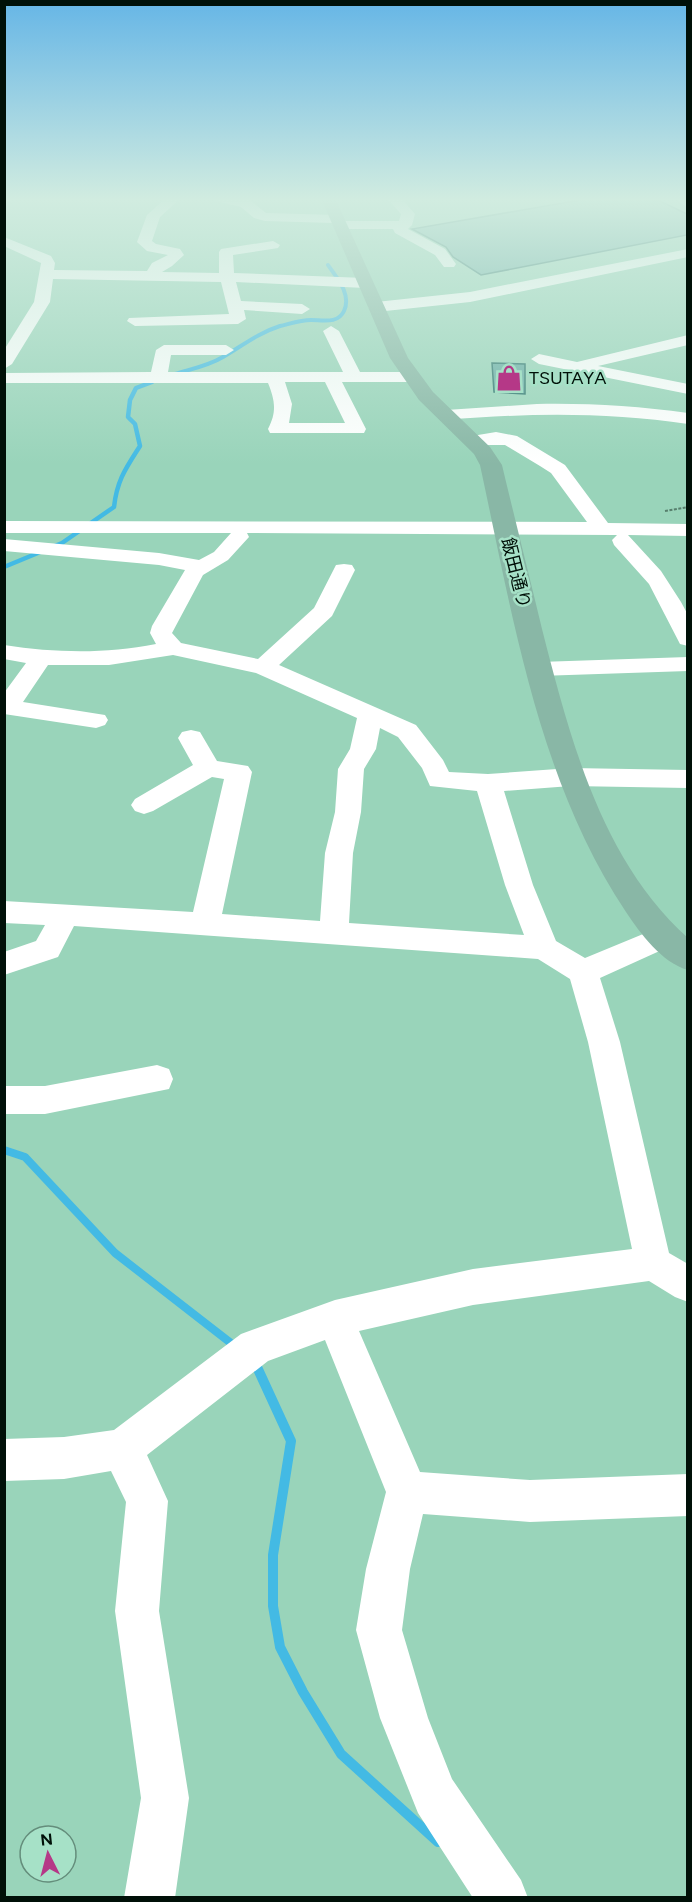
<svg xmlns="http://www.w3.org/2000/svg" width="692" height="1902" font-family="Figtree,'Noto Sans JP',sans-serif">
<rect width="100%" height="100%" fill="#99d4ba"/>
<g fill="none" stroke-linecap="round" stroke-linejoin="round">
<!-- stream-far3 -->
<path stroke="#43bae4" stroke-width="4" d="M175,374c16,-5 33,-8 48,-17 19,-11 35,-24 57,-31 9,-2 21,-6 31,-6 12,0 27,4 33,-9 8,-17 -8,-34 -16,-46
M148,383l8,-3"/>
<!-- stream-far2 -->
<path stroke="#43bae4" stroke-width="4.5" d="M4,567l58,-24 52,-36c3,-27 12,-39 26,-61l-5,-22 -7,-7 2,-17 6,-12 16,-6"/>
<!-- stream-far1 -->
<path stroke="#43bae4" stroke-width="8" d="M4,1150l21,7 90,96 121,94"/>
<!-- stream -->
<path stroke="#43bae4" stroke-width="10" d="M253,1363l4,4 34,74 -18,114v51l7,41 23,45 38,62 97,88"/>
</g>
<!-- building -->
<path fill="#68ada4" stroke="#2f766e" stroke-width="1.5" d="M592,198h62l33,16v21l-206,40 -28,-18 -7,-10 -34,-18z
M492,363l33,1v30l-31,-2z"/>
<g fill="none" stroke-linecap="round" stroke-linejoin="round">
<!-- path -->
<path stroke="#577f6d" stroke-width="2" stroke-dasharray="3 1.5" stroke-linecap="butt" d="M665,511l23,-4"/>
<!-- minor -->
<path fill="#fff" fill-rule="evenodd" d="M4,198h10l-10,6z
M166,198h15l-21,19 -8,24 4,3 24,5 4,6 -12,11 -10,6 57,1v-21l2,-3 52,-8 7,4 -2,3 -45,7 1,18 131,5 8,5 -8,5 -129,-6 5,19 61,3 8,5 -8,5 -58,-4 2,9 -8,5 -103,2 -8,-5 2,-3 100,-4 -8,-32 -168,-3 -3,23 -38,62 -8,5v-19l30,-48 7,-39 -37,-17v-9l47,19 4,7 -1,7 93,1 5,-8 16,-8 -21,-4 -10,-9 10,-27z
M214,198h23l14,3 15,12 71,2 5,1 1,5h56l2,-7 -14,-16h14l14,16 -3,11 -4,4 37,20 11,15 -2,3h-10l-9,-12 -40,-22 -2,-4h-53l-5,-1 -1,-5 -69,-2 -11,-3 -13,-11 -25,-6z
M674,198h14v10z
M688,249v8l-218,45 -94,10 -8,-5 8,-5 94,-10z
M331,326l8,5 21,41h50l6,1 3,4 -3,4 -6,1h-68l24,47 -2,4h-94l-2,-4c9,-17 7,-29 0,-46h-264v-10l147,-1 5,-22 8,-5h62l8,5 -8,5h-55l-3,17h175l-20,-41zM285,382h40l20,41h-56l3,-19z
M688,335v10l-90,21 90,18v10l-149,-30 -8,-5 8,-5 38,8z
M537,404c50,-1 100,2 151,9v11c-81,-12 -161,-11 -242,-4l-6,-1 -3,-4 3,-4 6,-1z
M496,432l21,4 48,29 43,58 80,1v12l-60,-1 33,36 20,31 7,13v31l-8,-2 -31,-60 -35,-39 -2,-5 5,-5 -370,-2 2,4 -21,23 -25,15 -31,58 9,10 77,16 56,-51 22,-43 8,-1 8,1 3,5 -23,46 -53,49 137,60 27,35 6,12 39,2 83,-6 117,2v18l-117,-2 -67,5 29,94 23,56 29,17 80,-33 10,3 5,8 -5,8 -75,34 20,64 49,211 19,11v38l-13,-5 -26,-16 -176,24 -114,26 61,141 110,8 158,-6v42l-158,6 -107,-8 -13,55 -8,61 26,88 24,61 69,101 7,18h-55l-55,-85 -38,-95 -24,-88 10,-61 20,-77 -61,-152 -57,21 -121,94 21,46 -9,110 30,187 -14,100h-51l17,-100 -26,-187 11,-109 -15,-31 -47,8 -60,2v-42l60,-2 50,-7 127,-96 94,-34 138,-31 159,-20 -44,-207 -18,-63 -32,-20 -464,-33 -16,31 -54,18v-23l32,-11 9,-16 -41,-2v-22l189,11 31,-133 -12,-2 -59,34 -9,3 -9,-3 -4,-6 4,-6 58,-34 -15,-27 4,-6 9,-2 9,2 17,29 31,5 4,6 -30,142 98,7 5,-68 10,-41 3,-43 12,-20 7,-31 -101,-45 -83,-18 -64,10h-61l-25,37 82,13 3,5 -3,5 -9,3 -92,-14v-21l22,-30 -22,-4v-14c52,8 101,9 152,-1l-6,-11 2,-7 33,-56 -26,-5 -155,-14v-12l155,14 40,7 15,-8 17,-19h-227v-12l583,1 -36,-49 -11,-7 -35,-21h-39l-2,-4 2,-4zM380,728l18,9 24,31 8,18 47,5 28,94 19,50 -175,-12 4,-70 8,-41 3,-43 12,-20z
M688,657v14l-149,5 -8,-2 -4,-5 4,-5 8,-2z
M157,1065l12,4 4,10 -4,10 -124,25h-41v-28h41z"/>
<!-- major -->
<path fill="#89b7a6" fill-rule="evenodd" d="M321,198h14l73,160 25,34 57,55 12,18c13,55 27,109 40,164 28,109 59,231 146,309v32c-26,-7 -48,-37 -62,-58 -88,-132 -113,-295 -146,-447l-6,-11 -55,-54 -29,-42z"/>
</g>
<!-- sky -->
<linearGradient id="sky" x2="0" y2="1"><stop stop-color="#66b6e6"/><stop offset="0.43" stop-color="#d1ece0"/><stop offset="1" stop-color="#d1ece0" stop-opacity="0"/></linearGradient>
<rect width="692" height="464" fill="url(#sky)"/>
<!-- icons -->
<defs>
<g id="shop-bare" transform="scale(2.07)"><path d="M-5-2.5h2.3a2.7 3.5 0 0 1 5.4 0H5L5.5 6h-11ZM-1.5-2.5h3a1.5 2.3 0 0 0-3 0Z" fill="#b53887" stroke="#a6e1c7" stroke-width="2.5" paint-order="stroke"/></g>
</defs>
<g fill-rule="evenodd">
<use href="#shop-bare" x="509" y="378"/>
</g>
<g text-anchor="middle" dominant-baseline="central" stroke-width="5" stroke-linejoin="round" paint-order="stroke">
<!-- far-poi labels -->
<g font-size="18" fill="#001008" stroke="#a6e1c7" text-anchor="start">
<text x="529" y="378">TSUTAYA</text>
</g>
<!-- far-street labels -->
<g font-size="18" fill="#001008" stroke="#a6e1c7">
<text transform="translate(516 573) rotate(76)">飯田通り</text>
</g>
</g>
<!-- border -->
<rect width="692" height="1902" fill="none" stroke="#001008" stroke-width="12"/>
<!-- north arrow -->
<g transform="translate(48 1854) rotate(354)"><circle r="28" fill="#a6e1c7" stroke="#648d7b" stroke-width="1.5"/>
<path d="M0-4.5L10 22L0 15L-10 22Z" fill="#b53887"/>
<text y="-9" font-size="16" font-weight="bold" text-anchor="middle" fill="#001008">N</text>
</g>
</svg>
